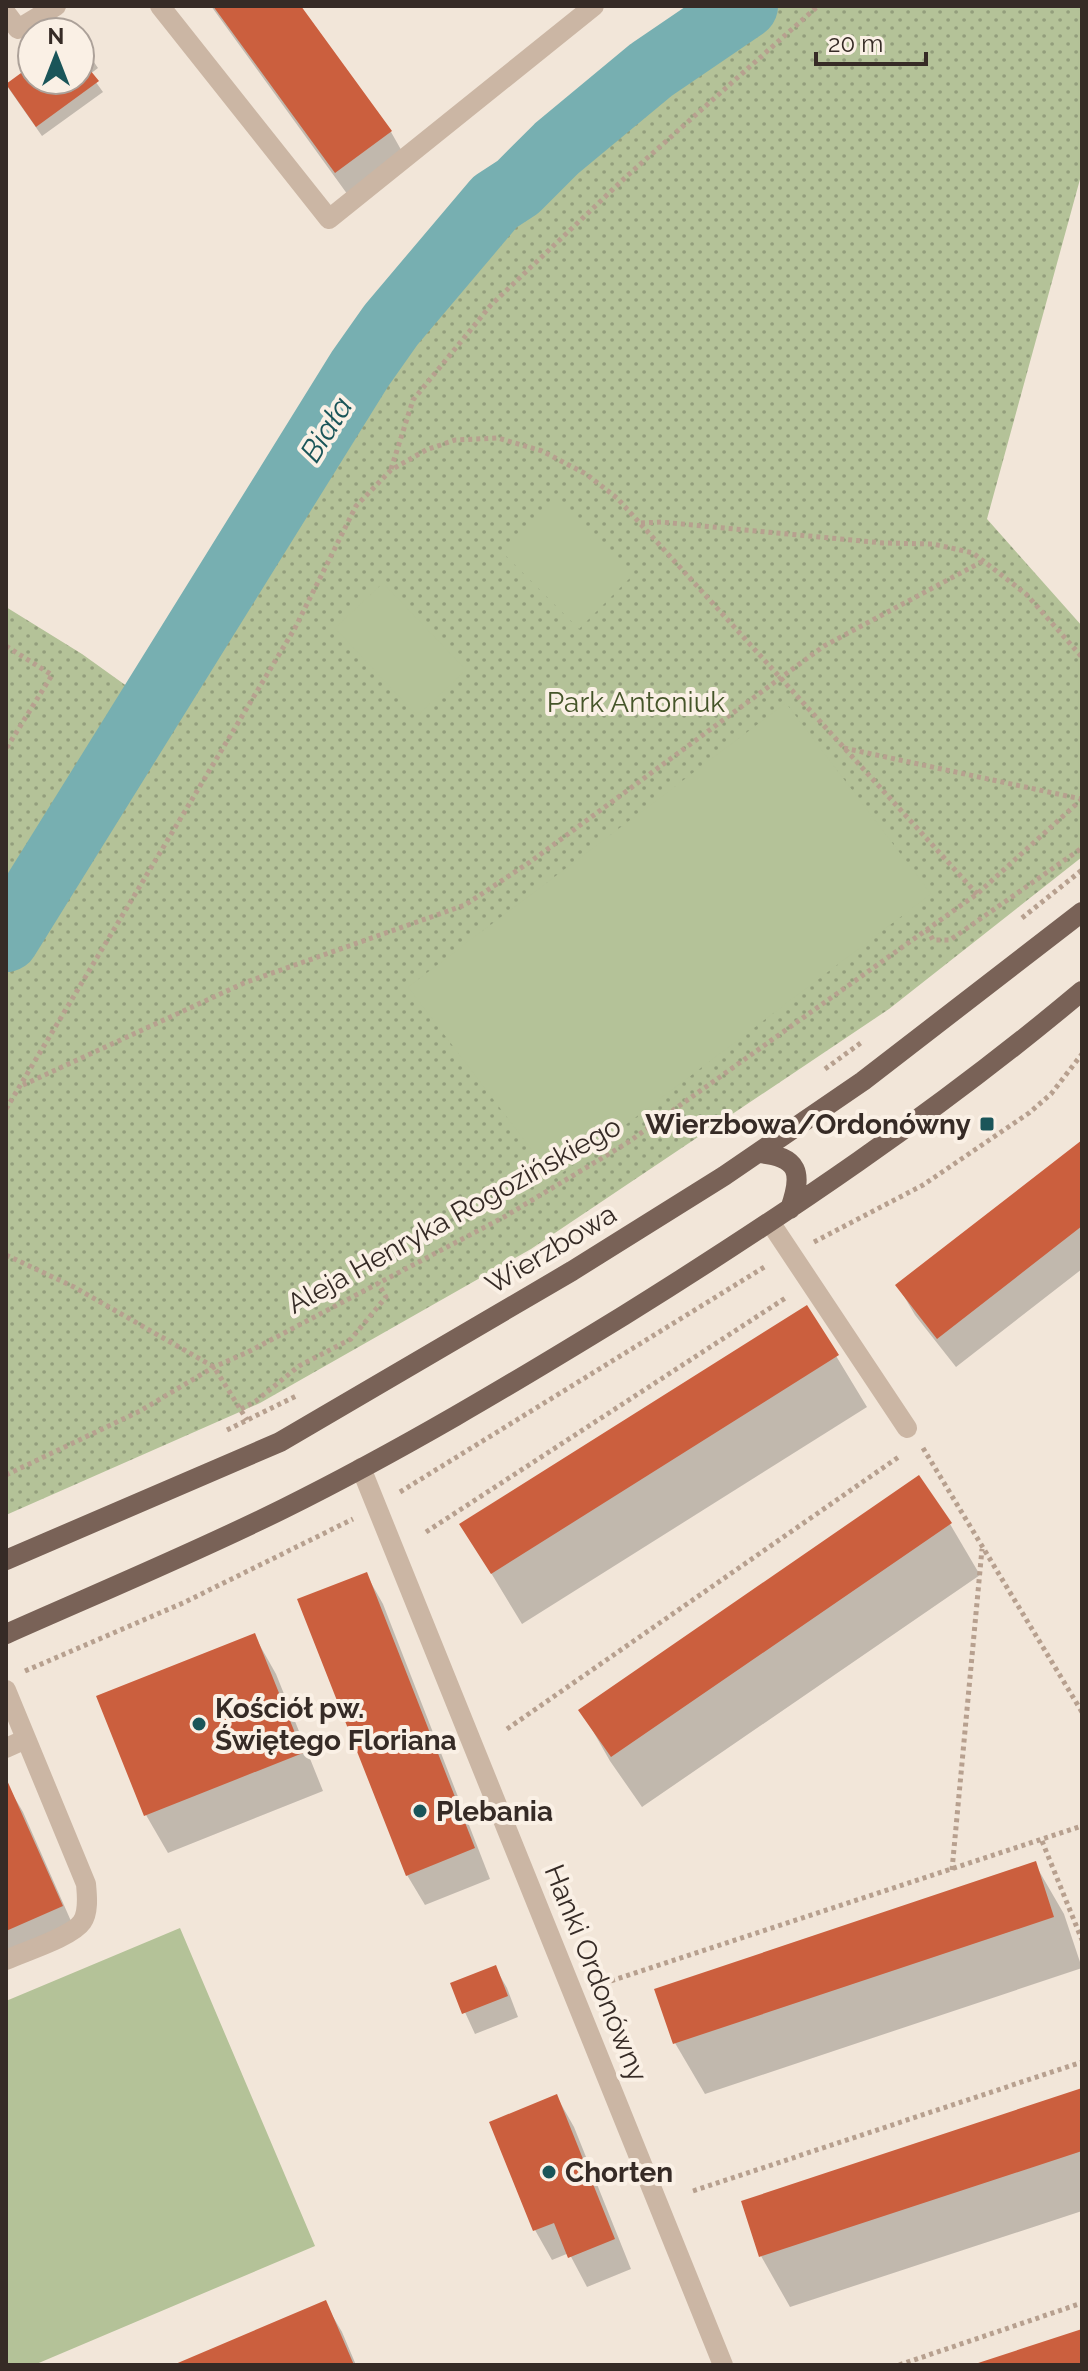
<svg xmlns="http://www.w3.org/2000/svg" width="1088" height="2371" font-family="Raleway,sans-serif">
<defs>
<pattern id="green-dots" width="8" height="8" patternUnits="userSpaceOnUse" patternTransform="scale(2)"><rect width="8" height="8" fill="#b4c298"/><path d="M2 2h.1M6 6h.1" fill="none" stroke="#939e7c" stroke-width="1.8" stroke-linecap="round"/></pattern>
</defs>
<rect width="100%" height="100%" fill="#f2e6d9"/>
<!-- green -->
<path fill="url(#green-dots)" d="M751,6h331v166l-95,347 95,107v231l-193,152 -358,240 -271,154 -254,112v-576l213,-312 57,-91 87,-165 30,-45 103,-123 23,-13 39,-39 94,-77z
M6,607l76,47 67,48 -143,194z"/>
<!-- pitch -->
<path fill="#b4c298" d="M555,499l77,77 -53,53 -77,-77z
M383,583l83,87 -49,46 -82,-88z
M786,703l145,191 -377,285 -146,-192z
M180,1928l135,318 -281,119h-28v-364z"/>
<!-- shadow -->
<path fill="#0003" d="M211,6h88l92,126 17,30 -55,40z
M80,42l18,26 -8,6 13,18 -61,44 -35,-50 25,-18v12h48z
M1082,1142v127l-126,98 -41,-52 -17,-29z
M807,1308l60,99 -345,217 -60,-99z
M950,1524l30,51 -338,232 -32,-46 -29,-51z
M366,1574l17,30 107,275 -65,26 -18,-30z
M254,1635l22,39 47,117 -155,62 -22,-38z
M6,1783l17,29 55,125 -72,31z
M1035,1864l29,50 18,54 -377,126 -30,-51 -19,-52z
M495,1967l12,21 11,29 -43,17 -23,-50z
M1082,2091v120l-292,96 -29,-51z
M557,2097l17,30 57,142 -44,18 -18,-34 -17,7 -17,-30z
M325,2303l17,29 14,33h-181z"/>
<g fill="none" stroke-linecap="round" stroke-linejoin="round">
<!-- river -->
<path stroke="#77afb1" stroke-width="66" d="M6,939l354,-570 31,-44 104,-123 23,-15 39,-39 94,-78 94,-64"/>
</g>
<!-- building -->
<path fill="#cb5f3e" d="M213,6h88l91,125 -57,42z
M80,38l14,20 -9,6 14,17 -63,46 -30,-43 26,-19v15h48z
M1082,1140v86l-145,113 -42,-54z
M807,1305l32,50 -348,219 -32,-50z
M919,1475l33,48 -341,234 -33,-47z
M367,1572l108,276 -69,28 -109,-277z
M255,1633l48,120 -159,63 -48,-120z
M6,1778l57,128 -57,25z
M1036,1861l18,56 -381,127 -19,-55z
M496,1965l12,31 -46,18 -12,-31z
M1082,2088v63l-323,106 -18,-56z
M557,2094l58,145 -47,19 -14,-35 -21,8 -44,-109z
M326,2300l28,65h-181z
M1082,2329v36h-107v-1z"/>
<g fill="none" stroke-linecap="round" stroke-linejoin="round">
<!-- path -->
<path stroke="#b7a08f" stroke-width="5" stroke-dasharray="4 4" stroke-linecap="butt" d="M391,469l22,-69 78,-95 136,-129 191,-170
M641,523l20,-1 222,21 50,1 40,9 53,41 56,63
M6,646l46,29 -46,74
M844,748l237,51
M1022,918l60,-48
M927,929l6,11h17l132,-92
M825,1069l37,-27
M23,1085l221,-102 221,-78 65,-43 294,-216 161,-86
M6,1109l289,-481 61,-122 35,-36 35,-20 29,-10 43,-2 44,13 44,23 31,24 360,396
M814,1242l109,-57 106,-72 22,-19 31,-40
M6,1255l68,32 140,80 33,53
M241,1409l15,-8 43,-35 52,-27 35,-42 -8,-14
M227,1430l69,-34
M923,1448l159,264
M6,1475l134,-64 74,-44 34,-15 256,-135 123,-74 350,-249 105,-95
M400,1492l366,-226
M426,1532l361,-235
M25,1671l158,-68 170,-84
M507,1729l393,-273
M1042,1841l40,99
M952,1870l30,-321
M611,1981l471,-155
M693,2191l389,-129
M899,2365l183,-62"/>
<!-- minor -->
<path stroke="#cbb6a4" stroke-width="20" d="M160,6l169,213 265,-213
M6,13l12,16 38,-23
M770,1222l137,206
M361,1468l362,897
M6,1690l80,194c1,11 3,28 -4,38 -10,15 -59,30 -76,38
M6,1748l20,-9"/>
<!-- major -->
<path stroke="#796257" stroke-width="20" d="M759,1153c40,4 44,19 31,56
M6,1560l274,-118 292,-171 152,-95 139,-95 219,-169
M6,1634c92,-41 186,-80 277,-125 117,-58 229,-125 340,-193 159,-99 316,-205 459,-325"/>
</g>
<!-- markers -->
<g fill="#1a5559" stroke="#faf0e5" stroke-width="3">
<rect x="979" y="1116" width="16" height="16" rx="4"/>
<circle cx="199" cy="1724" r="8"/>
<circle cx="420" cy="1811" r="8"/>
<circle cx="549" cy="2172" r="8"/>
</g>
<g text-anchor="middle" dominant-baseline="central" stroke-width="8" stroke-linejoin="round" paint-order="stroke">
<!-- park labels -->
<g font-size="28" fill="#455529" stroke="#faf0e5">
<text x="636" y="702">Park Antoniuk</text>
</g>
<!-- poi labels -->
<g font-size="28" font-weight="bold" fill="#362b26" stroke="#faf0e5" text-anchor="start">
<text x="971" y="1124" text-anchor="end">Wierzbowa/Ordonówny</text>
<text x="215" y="1708">Kościół pw.<tspan x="215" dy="32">Świętego Floriana</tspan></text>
<text x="436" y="1811">Plebania</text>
<text x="565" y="2172">Chorten</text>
</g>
<!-- street labels -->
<g font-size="28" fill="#362b26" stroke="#faf0e5">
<text transform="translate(454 1215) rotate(-29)">Aleja Henryka Rogozińskiego</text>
<text transform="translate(551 1249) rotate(-31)">Wierzbowa</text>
<text transform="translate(596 1973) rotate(68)">Hanki Ordonówny</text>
</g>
<!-- water labels -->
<g font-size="30" font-style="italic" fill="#1a5559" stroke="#faf0e5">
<text transform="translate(326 429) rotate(-58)">Biała</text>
</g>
</g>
<!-- border -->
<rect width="1088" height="2371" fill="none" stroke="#362b26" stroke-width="16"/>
<!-- north arrow -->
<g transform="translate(56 56)"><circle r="38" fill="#faf0e5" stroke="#aca199" stroke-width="2"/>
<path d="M0-6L14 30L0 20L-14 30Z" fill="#1a5559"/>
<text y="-12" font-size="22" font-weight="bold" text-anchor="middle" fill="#362b26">N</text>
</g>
<!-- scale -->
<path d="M816 52v12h110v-12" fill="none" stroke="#362b26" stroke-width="4"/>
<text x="828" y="52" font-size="24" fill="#362b26" stroke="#faf0e5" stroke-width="6" paint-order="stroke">20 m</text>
</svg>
